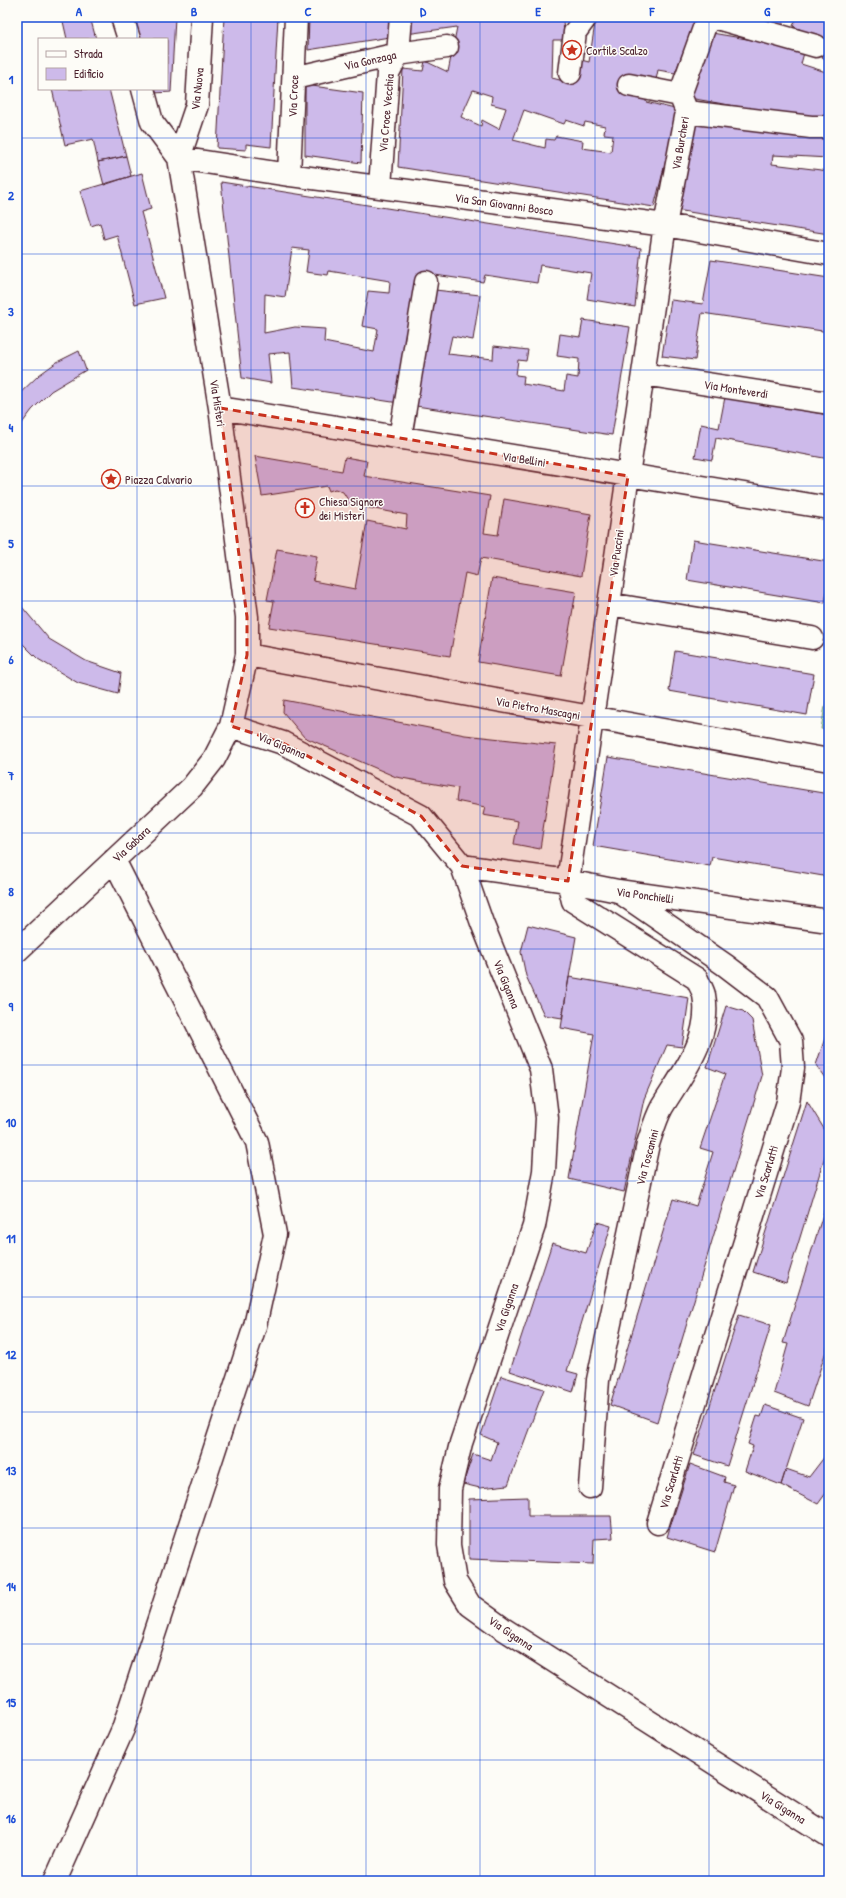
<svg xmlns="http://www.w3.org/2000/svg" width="846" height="1898" font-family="'Patrick Hand',sans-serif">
<rect width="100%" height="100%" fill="#fdfcf7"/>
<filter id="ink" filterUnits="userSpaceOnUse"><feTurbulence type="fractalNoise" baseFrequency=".025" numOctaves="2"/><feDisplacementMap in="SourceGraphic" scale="8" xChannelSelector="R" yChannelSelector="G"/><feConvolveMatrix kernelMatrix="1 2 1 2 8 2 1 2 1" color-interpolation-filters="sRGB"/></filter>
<g filter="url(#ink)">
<!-- green -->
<path fill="#a3edbc" stroke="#768674" d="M829,684v46l-8,-1z"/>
<!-- building -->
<path fill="#cdbaea" stroke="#4a1f2b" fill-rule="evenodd" d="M62,17h28l6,22h-29z
M134,17h41l-4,75 -17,1 -1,-4h14v-50h-28z
M224,17h54l-7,130 -25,-3v6l-29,-2z
M309,17h87v19l-88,14z
M406,17h157l1,23h-11l-1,38 23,6 6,-24 8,2 7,-45h101l-22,56 -17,-3 -2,10 -29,-6 -4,17 24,5 -1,6 33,8 -25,97 -256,-40 5,-98 20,2 2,-10 23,11 9,-45 -51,7zM473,90l19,6 -1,8 15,4 -7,21 -17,-9 -1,6 -20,-9zM524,110l40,14 2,-4 18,6 1,-4 20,4 -1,8 9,1 -2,17 -29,-4 1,-7 -27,-5 -2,4 -8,-1 -1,9 -32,-8z
M754,17h31l-3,10z
M797,17h32v26l-36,-17z
M712,33l93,16 -4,15 28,9v45l-36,-2 -104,-18z
M829,45v17l-7,-4z
M305,85l58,8 -2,70 -56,-8z
M52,89h57l17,67 -28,6 -5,-23 -28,6z
M694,123l135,10v25l-56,-3 -1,9 57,7v63l-153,-24z
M126,156l5,20 -27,9 -6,-23z
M142,173l9,36 -10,3 23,86 -29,6 -18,-69 -13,4 -4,-16 -9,3 -11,-35z
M221,182l420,66 -6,59 -48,-8 4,-26 -51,-8 -3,18 -52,-8 -2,7 -62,-9 -22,130 -106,-16 -3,-35 -22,2 3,29 -29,-5zM292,248l17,2 -3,22 22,3 1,-4 61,10 -1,12 -21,-2 -6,35 16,3 -4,23 -50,-10 1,-13 -30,-2 -31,6 1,-39 20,3z
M711,260l118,18v54l-127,-19 -7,47 -33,-4 9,-56 32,4z
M435,290l45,5 -7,45 -21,-4 -4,18 45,5 1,-13 34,4 -2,11 -8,-1 -2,15 8,1 -1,8 41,7 2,-15 12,2 1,-19 -22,-3 3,-22 20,3 3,-17 47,7 -18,108 -196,-29z
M79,351l7,19 -35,21 -19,19 -15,20v-34l22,-21 18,-13z
M725,397l104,18v44l-113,-21 -4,22 -17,-3 6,-33 18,4z
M255,456l87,15 3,-14 22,4 -3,15 126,20 -6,37 14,2 6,-36 87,15 -10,62 -100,-18 -4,18 -12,-3 -15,83 -181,-29 5,-26 -7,-1 10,-51 40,7 -4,25 42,8 12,-68 39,8 1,-14 -60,-11 1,-4 -5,-8 -8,-3 -6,2 -2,-5 -65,10z
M17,528l2,13 -2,8z
M693,540l136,22v16l-4,25 -138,-23z
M492,578l84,14 -15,84 -83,-14z
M17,601l32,38 37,22 35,12 -3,21 -40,-11 -40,-24 -21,-21z
M675,651l139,23 -7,41 -138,-24z
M284,700l181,35 91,10 -16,104 -26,-5 4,-23 -35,-6 2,-8 -29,-6 2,-13 -62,-11 -92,-40 -21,-25z
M608,757l221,37v83l-117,-20 -2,9 -117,-20z
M528,925l48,12 -14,81 -18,-3 -18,-39 -5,-24z
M569,977l120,21 -7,49 -15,-2 -23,54 -20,93 -55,-13 25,-145 -33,-6z
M726,1006l17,5 9,9 10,56 -105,346 -47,-17 63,-206 23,7 17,-54 -13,-4 25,-74 -18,-7z
M829,1026v58l-13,-19z
M807,1101l22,36v6l-43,140 -33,-11z
M829,1195v147l-21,64 -34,-13 14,-49 -5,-1z
M597,1222l14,4 -44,145 11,3 -5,18 -63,-21 42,-128 34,10z
M739,1315l32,10 -44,141 -33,-11z
M501,1376l43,13 -36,96 -28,3 -17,-4 10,-30 18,6 6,-18 -16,-7z
M765,1405l38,13 -22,67 -36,-14 8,-25 -5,-2 9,-28 4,1z
M829,1451v38l-11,15 -37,-19 5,-16 23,8z
M690,1464l35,13 -1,5 10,3 -19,67 -48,-15z
M528,1497v19h83l2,22 -19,1 -1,25 -124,-5v-60z"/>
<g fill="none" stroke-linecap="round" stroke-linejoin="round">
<!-- minor casing -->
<g stroke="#4a1f2b" stroke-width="25">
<path id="minor" d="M122,17l7,22
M202,17l-5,88 -18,53 110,17 376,50 164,29
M713,17l103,29
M570,73l5,-41 11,-15
M294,78l104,-24 49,-7
M629,85l51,10
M687,112l124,15h18
M289,175l7,-158
M380,187l8,-114 10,-19 3,-37
M643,374l186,29
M220,408l609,100
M400,438l26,-156
M609,604l203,34
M247,655l582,105
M231,726l52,17 138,73 41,50 20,57 59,146 6,49 -3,53 -10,55 -73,217 -11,46 -1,56 6,36 15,24 32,23 327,208
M462,866l106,15 50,10 211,30
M618,891l107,74 42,32 24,44 2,27 -5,34 -130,421
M17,951l175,-164 22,-28 17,-33 16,-71v-38l-27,-209 -41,-250 -27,-36 -9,-33
M590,1487l8,-107 50,-236c4,-12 8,-26 14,-37 20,-33 50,-69 42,-112 -1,-5 -5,-11 -7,-16l-124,-78 -5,-20 97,-656 22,-113 -7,-17 28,-78
M55,1881l68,-152 132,-403 20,-92 -18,-92 -143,-282"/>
</g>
<!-- minor -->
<use href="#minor" stroke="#fdfcf7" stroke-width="22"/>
</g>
</g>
<!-- marked area -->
<path fill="#c8321e" fill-opacity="0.2" stroke="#c8321e" stroke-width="3" stroke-dasharray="8 5" stroke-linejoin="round" d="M220,408l408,68 -60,405 -106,-15 -41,-50 -138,-73 -52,-17 16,-71v-38z"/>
<!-- grid -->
<path fill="none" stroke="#1d4ed8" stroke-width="1" stroke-opacity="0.55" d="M137,17v22M251,17v1864M366,17v1864M480,17v1864M595,17v1864M709,17v1864M137,89v1792M17,138h812M17,254h812M17,370h812M17,486h812M17,601h812M17,717h812M17,833h812M17,949h812M17,1065h812M17,1181h812M17,1297h812M17,1412h812M17,1528h812M17,1644h812M17,1760h812"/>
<!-- icons -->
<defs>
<g id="sight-ring" transform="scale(1)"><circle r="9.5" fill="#fdfcf7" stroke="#c8321e" stroke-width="1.5"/><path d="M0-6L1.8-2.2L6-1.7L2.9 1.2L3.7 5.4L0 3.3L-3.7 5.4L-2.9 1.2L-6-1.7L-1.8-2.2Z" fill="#c8321e"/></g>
<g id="church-ring" transform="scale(1)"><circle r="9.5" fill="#fdfcf7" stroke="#c8321e" stroke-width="1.5"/><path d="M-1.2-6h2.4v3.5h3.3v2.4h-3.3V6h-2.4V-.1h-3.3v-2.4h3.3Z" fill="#c8321e"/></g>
</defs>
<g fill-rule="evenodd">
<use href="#sight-ring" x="572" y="50"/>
<use href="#sight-ring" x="111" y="479"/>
<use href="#church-ring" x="305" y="508"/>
</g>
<g text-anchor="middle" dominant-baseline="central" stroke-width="3" stroke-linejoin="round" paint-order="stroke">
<!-- poi labels -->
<g font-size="12" fill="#4a1f2b" stroke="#fdfcf7" text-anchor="start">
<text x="586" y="50">Cortile Scalzo</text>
<text x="125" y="479">Piazza Calvario</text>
<text x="319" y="501">Chiesa Signore<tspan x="319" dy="14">dei Misteri</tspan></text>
</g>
<!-- street labels -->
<g font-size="12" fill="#4a1f2b" stroke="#fdfcf7">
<text transform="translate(370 60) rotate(-13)">Via Gonzaga</text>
<text transform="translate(197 89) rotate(-84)">Via Nuova</text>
<text transform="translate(293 96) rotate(-87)">Via Croce</text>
<text transform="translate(386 113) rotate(-85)">Via Croce Vecchia</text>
<text transform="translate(680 143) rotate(-80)">Via Burcheri</text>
<text transform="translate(504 204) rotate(8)">Via San Giovanni Bosco</text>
<text transform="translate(736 389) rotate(9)">Via Monteverdi</text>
<text transform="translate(218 403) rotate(81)">Via Misteri</text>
<text transform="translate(524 459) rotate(9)">Via Bellini</text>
<text transform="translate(616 553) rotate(-82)">Via Puccini</text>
<text transform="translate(538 708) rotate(10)">Via Pietro Mascagni</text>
<text transform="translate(282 745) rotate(23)">Via Giganna</text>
<text transform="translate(131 844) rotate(-43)">Via Gabara</text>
<text transform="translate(645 895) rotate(8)">Via Ponchielli</text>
<text transform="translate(507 984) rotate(68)">Via Giganna</text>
<text transform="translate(647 1157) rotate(-75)">Via Toscanini</text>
<text transform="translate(766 1172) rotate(-73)">Via Scarlatti</text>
<text transform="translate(506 1308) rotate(-71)">Via Giganna</text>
<text transform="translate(671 1482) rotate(-73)">Via Scarlatti</text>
<text transform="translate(511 1633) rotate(34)">Via Giganna</text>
<text transform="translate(783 1807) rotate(32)">Via Giganna</text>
</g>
</g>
<!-- margin -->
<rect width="846" height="1898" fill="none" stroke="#fdfcf7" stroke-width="44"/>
<!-- legend -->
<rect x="38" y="38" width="130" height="52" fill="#fdfcf7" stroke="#b5a4a5"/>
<rect x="46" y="51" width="20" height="6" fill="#fdfcf7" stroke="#b5a4a5"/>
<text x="74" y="58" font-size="12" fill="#4a1f2b">Strada</text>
<rect x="46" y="68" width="20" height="12" fill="#cdbaea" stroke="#b5a4a5"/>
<text x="74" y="78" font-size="12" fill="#4a1f2b">Edificio</text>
<rect x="22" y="22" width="802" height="1854" fill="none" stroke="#1d4ed8" stroke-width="1.5"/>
<g font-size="13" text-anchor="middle" font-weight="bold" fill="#1d4ed8">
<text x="79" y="16">A</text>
<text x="194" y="16">B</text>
<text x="308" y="16">C</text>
<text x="423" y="16">D</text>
<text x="538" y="16">E</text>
<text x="652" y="16">F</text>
<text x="767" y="16">G</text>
<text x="11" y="84">1</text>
<text x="11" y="200">2</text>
<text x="11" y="316">3</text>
<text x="11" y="432">4</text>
<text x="11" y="548">5</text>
<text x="11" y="664">6</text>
<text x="11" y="780">7</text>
<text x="11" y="896">8</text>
<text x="11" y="1011">9</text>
<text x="11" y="1127">10</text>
<text x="11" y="1243">11</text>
<text x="11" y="1359">12</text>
<text x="11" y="1475">13</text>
<text x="11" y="1591">14</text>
<text x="11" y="1707">15</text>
<text x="11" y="1823">16</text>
</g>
</svg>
